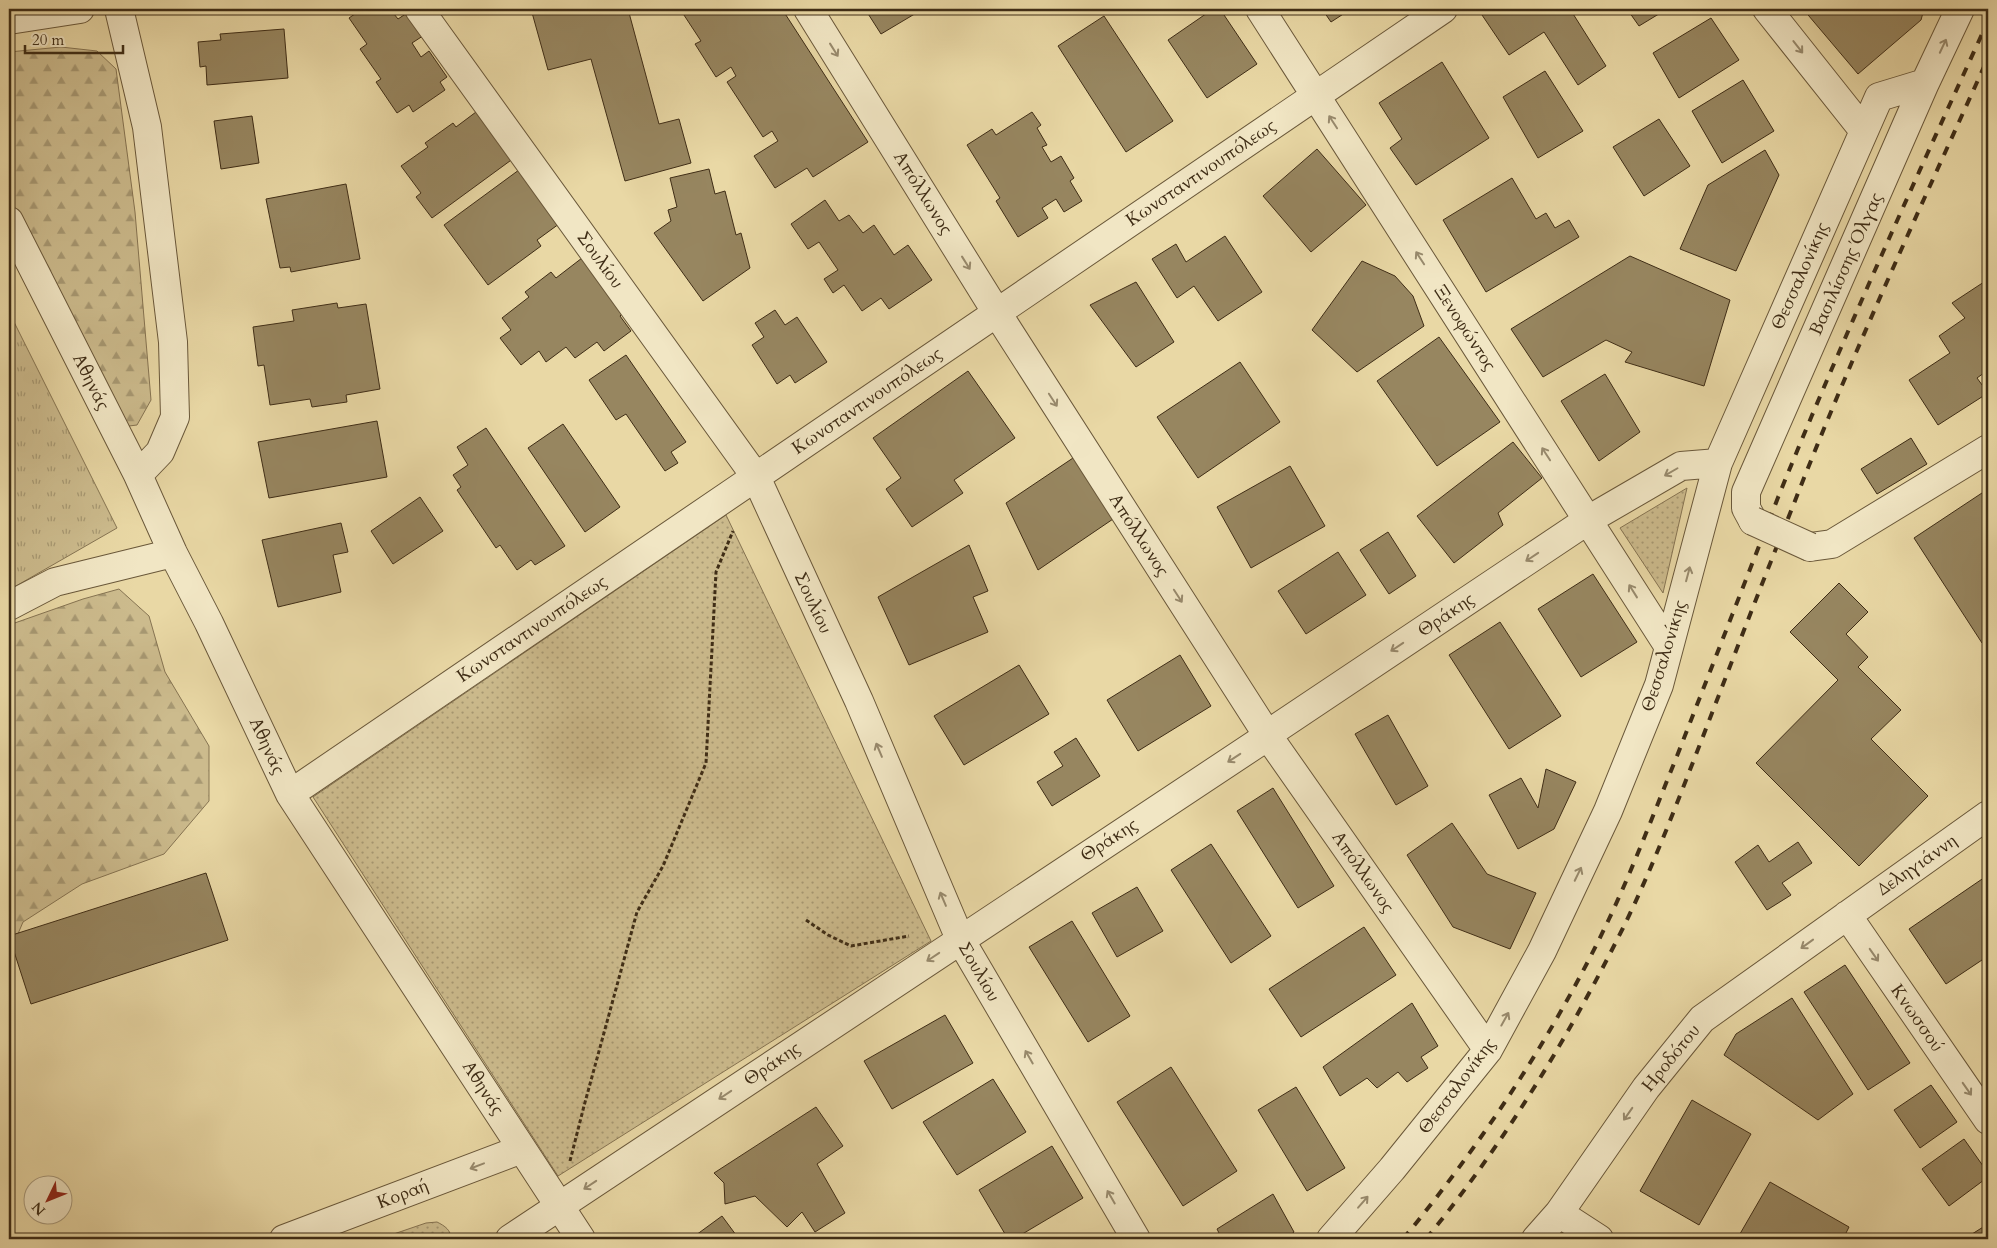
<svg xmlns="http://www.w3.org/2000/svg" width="1997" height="1248" font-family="Cardo,serif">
<defs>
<pattern id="grass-tufts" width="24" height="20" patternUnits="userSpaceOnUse" patternTransform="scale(1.25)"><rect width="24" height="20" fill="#ccbb8d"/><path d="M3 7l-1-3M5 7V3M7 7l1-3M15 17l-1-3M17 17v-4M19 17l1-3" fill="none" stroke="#a79872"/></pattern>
<pattern id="forest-firs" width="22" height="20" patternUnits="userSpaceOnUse" patternTransform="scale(1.25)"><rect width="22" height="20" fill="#ccbb8d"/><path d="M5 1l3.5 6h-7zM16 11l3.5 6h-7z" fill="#a79872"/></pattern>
<pattern id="park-dots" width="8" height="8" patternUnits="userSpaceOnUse" patternTransform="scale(1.25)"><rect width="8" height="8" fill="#ccbb8d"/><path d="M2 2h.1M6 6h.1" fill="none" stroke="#a79872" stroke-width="1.8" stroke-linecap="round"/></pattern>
</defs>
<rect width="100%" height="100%" fill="#e9d8a5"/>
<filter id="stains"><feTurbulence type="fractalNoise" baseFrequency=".004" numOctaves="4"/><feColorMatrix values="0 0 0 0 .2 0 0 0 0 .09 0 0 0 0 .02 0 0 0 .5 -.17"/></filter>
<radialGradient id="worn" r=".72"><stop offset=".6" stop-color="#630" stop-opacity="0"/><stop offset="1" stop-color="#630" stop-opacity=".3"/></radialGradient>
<!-- grass -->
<path fill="url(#grass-tufts)" stroke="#867452" d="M9,312l108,216 -108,62z"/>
<!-- forest -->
<path fill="url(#forest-firs)" stroke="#867452" d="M61,47l36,4 19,18 19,143 16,188 -14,25 -16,2 -112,-227v-148z
M119,589l30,27 16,56 44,74v55l-45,53 -82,30 -59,38 -14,33v-330l74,-26z"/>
<!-- park -->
<path fill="url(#park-dots)" stroke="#867452" d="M1687,488l-24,105 -43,-65z
M726,515l205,426 -373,235 -245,-379z
M437,1222c8,4 14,8 14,17h-72l47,-16z"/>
<!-- building -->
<path fill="#978660" stroke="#3f2d16" d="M362,9h28l8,10 15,-10 16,23 -17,11 9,14 8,-6 18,26 -7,5 5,8 -32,22 -4,-7 -12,8 -21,-31 5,-3 -21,-30 7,-5 -18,-26z
M531,9h52l1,4 15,-4h29l31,115 20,-5 12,44 -66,18 -34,-122 -43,11z
M680,9h102l86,133 -55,35 -6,-9 -32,20 -21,-32 24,-15 -6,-10 -9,6 -36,-55 9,-6 -5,-9 -15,10 -21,-33 6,-3z
M865,9h58l-42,25z
M1213,9h7l37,55 -50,34 -39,-58z
M1322,9h29l-20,13z
M1492,9h78l36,57 -28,19 -34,-53 -35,23 -27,-40z
M1627,9h40l-28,17z
M1803,9h121l-3,11 -63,54z
M1104,16l69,105 -47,31 -68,-106z
M1711,18l28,42 -60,38 -26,-45z
M284,29l4,49 -81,7 -1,-19 -6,1 -2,-25 23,-2 -1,-6z
M1442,62l47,76 -73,47 -26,-37 12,-9 -23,-36z
M1545,71l38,60 -45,27 -35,-61z
M1743,80l31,51 -52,32 -30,-52z
M484,106l30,52 -82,60 -16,-21 5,-4 -20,-27 27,-19 -3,-4 28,-20 3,4z
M1032,112l9,13 -4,3 10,17 -5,2 9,15 10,-6 13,22 -4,3 12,20 -18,11 -8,-13 -14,9 6,10 -30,19 -22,-36 4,-3 -33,-53 25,-16 4,6z
M252,116l7,47 -38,6 -7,-48z
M1659,119l31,47 -46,30 -31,-49z
M1317,149l49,56 -55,47 -48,-56z
M1765,150l14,25 -43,96 -56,-22 28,-64z
M523,167l40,54 -26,19 4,6 -53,39 -44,-60z
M709,169l6,25 10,-3 11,44 5,-2 9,35 -47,33 -49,-68 17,-12 -3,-11 9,-3 -7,-29z
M1512,178l24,41 10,-6 9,15 14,-8 10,17 -93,55 -43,-72z
M346,184l14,75 -69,13 -1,-5 -10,1 -14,-69z
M825,200l14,21 10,-6 14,18 11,-8 20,30 14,-10 24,35 -43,29 -8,-11 -19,13 -18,-26 -11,8 -9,-14 14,-9 -19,-28 -11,7 -17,-25z
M1225,236l37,56 -44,29 -24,-35 -17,12 -25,-39 24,-15 10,18z
M1630,256l100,44 -26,86 -79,-24 7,-10 -26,-12 -63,37 -32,-48z
M582,258l42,54 -4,4 11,15 -27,20 -7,-9 -22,16 -9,-11 -20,15 -7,-11 -18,14 -21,-27 11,-8 -9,-12 27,-21 -4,-5 26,-20 5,6z
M1362,261l33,15 18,20 11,30 -67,46 -45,-42z
M1987,280l1,90 -11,8 11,15 -50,32 -29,-45 41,-27 -11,-17 26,-18 -13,-15z
M1136,282l38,60 -38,25 -46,-62z
M337,303l1,5 28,-4 14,85 -34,6 1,7 -35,5 -2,-8 -40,6 -6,-40 -6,1 -5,-39 41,-6 -2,-11z
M775,310l10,15 12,-8 30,45 -32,21 -5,-8 -13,9 -25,-39 12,-8 -9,-14z
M1439,337l61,85 -63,44 -60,-85z
M626,355l60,87 -15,10 7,11 -13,8 -39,-57 -10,6 -27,-40z
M1240,362l40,60 -82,56 -41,-61z
M968,371l47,67 -61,42 9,13 -51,34 -26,-38 15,-11 -28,-40z
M1605,374l35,58 -41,29 -38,-60z
M377,421l10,56 -118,21 -11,-56z
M563,424l57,83 -35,25 -57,-84z
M486,428l79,118 -30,19 -4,-5 -14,10 -17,-25 -4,3 -39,-58 4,-3 -8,-12 15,-10 -11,-18z
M1911,438l16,26 -50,30 -16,-25z
M1513,442l29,36 -44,35 5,12 -49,38 -37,-47z
M1076,456l40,61 -78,53 -32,-67z
M1290,466l35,60 -74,42 -34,-61z
M1988,489v150l-6,4 -68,-105z
M420,497l23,34 -50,33 -22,-33z
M341,523l7,29 -15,3 8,37 -63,15 -16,-67z
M1388,532l28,44 -27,18 -29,-44z
M969,545l19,46 -15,6 15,35 -79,33 -31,-68z
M1338,552l28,43 -60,39 -28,-43z
M1593,574l44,68 -56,35 -43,-68z
M1839,583l29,29 -22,22 22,23 -10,10 43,43 -30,29 57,57 -69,70 -103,-103 82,-83 -48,-48z
M1500,622l61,94 -52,33 -60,-94z
M1180,655l31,51 -73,45 -31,-51z
M1019,665l30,49 -85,51 -30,-49z
M1388,715l40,71 -32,19 -41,-71z
M1076,738l24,38 -48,30 -15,-24 26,-16 -9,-14z
M1546,769l30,13 -22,47 -36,20 -29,-54 32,-17 17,30z
M1273,788l61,98 -36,22 -61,-97z
M1452,823l35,51 49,19 -26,56 -57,-22 -46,-72z
M1798,842l14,21 -30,20 9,12 -24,15 -32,-48 23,-17 11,17z
M1211,844l60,92 -40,27 -60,-93z
M206,873l22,67 -197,64 -22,-68z
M1988,875v81l-42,28 -37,-55z
M1137,887l26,44 -46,26 -25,-44z
M1072,921l58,95 -42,26 -59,-95z
M1364,927l32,48 -95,62 -32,-48z
M1845,965l65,98 -42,27 -64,-98z
M1792,998l61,96 -35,26 -94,-65 12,-21z
M1412,1003l26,43 -17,11 7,11 -21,14 -9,-10 -21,16 -10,-10 -27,18 -17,-29z
M945,1015l28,48 -81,46 -28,-48z
M1171,1067l66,104 -54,35 -66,-104z
M993,1079l33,53 -69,43 -34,-53z
M1931,1085l26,37 -37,26 -26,-38z
M1296,1087l49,81 -38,23 -49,-81z
M1692,1100l59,34 -52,91 -59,-34z
M816,1107l27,39 -26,18 28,49 -30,19 -13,-20 -15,15 -32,-31 -30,8 -1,-21 -10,-10z
M1964,1139l24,34v4l-39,29 -27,-37z
M1052,1146l31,52 -69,41h-6l-29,-49z
M1770,1182l79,45 -6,12h-106z
M1273,1194l21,38 -8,7h-64l-5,-10z
M722,1216l17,23h-40l-3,-4z
M1988,1224v15h-24z"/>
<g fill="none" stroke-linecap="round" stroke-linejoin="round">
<!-- minor casing -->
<g stroke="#6a583a" stroke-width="30">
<path id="minor" d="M119,9l28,118 26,215 2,75 -15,35 -22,23
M419,9l337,468 103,224 101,238 176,300
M808,9l189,304 271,423 220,314
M1260,9l409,638
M1767,9l97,122
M9,20l71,-11
M9,221l129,254 35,78 36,70 81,171 291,445
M1753,521l-7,-13v-16l179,-409 35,-74
M1810,547l22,-3 156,-95
M9,606l46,-24 118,-29
M290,794l1153,-785
M1847,915l141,205
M1559,1213l40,26
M284,1239l238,-90
M510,1239l758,-503 12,-10 308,-206 93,-54 37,-3
M1331,1239l61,-70 96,-119 54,-99 66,-140 51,-126 59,-222 161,-366 46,-14
M1536,1239l23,-26 87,-125 56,-69 286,-204"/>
</g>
<!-- path -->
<path stroke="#3f2d16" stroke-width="3" stroke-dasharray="4 2.5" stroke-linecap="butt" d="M806,920l22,15 23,11 58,-10
M570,1161l14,-55 53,-194 26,-46 43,-103 10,-191 17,-41"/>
<!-- minor -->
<use href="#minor" stroke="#f1e6c4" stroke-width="28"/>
<!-- rail -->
<path stroke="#3f2d16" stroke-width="4" stroke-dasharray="9 9" stroke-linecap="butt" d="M1403,1239c79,-95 153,-208 206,-320 25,-53 46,-109 68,-163 34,-87 68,-174 102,-261 65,-160 137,-317 209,-474
M1426,1239c78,-95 142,-201 197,-311 30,-61 54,-125 79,-189 30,-78 60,-156 91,-233 59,-152 128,-300 195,-448"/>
<!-- minor-bridge casing -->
<g stroke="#6a583a" stroke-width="30" stroke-linecap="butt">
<path id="minor-bridge" d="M1753,521l57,26"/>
</g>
<!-- minor-bridge -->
<use href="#minor-bridge" stroke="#f1e6c4" stroke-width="28"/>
</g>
<!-- one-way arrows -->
<defs><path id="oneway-shaft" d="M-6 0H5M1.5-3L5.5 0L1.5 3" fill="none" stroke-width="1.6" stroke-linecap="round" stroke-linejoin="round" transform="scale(1.25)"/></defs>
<g stroke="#988a6d">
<use href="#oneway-shaft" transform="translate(1943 46) rotate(-65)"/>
<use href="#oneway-shaft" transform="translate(1798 47) rotate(52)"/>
<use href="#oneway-shaft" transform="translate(834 50) rotate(58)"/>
<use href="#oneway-shaft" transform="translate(1333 122) rotate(-123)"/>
<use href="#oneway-shaft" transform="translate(1420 258) rotate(-123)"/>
<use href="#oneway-shaft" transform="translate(966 263) rotate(58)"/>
<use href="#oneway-shaft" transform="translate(1053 400) rotate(57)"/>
<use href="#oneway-shaft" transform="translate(1546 454) rotate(-123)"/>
<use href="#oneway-shaft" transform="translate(1671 472) rotate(150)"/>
<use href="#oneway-shaft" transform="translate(1532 557) rotate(146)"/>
<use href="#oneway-shaft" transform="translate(1688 574) rotate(-75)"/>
<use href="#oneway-shaft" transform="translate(1633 591) rotate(-122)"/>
<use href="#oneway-shaft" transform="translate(1178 596) rotate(57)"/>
<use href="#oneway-shaft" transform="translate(1397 647) rotate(146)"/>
<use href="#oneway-shaft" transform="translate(879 750) rotate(-113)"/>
<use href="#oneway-shaft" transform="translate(1234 758) rotate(147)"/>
<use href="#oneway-shaft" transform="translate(1578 874) rotate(-64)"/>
<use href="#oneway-shaft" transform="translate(943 899) rotate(-113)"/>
<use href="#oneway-shaft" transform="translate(1807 944) rotate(144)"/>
<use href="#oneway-shaft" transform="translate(1874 955) rotate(55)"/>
<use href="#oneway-shaft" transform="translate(933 957) rotate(146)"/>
<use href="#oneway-shaft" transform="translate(1505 1019) rotate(-61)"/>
<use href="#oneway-shaft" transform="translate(1029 1057) rotate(-120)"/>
<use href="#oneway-shaft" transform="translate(1967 1089) rotate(55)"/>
<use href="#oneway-shaft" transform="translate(725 1095) rotate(146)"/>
<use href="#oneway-shaft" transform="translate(1628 1114) rotate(125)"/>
<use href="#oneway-shaft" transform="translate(477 1166) rotate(159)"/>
<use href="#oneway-shaft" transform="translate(590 1185) rotate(146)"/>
<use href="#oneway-shaft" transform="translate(1111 1197) rotate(-120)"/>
<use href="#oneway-shaft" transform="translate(1363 1202) rotate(-49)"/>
</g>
<g text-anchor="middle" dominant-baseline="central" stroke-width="4" stroke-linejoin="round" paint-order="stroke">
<!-- street labels -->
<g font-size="18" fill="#3f2d16" stroke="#f1e6c4">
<text transform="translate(1201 173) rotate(-34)">Κωνσταντινουπόλεως</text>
<text transform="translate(923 193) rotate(58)">Απόλλωνος</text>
<text transform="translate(600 260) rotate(54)">Σουλίου</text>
<text transform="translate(1846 264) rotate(-66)">Βασιλίσσης Όλγας</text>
<text transform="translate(1800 276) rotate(-66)">Θεσσαλονίκης</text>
<text transform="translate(1465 328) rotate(57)">Ξενοφώντος</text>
<text transform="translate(91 382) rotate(63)">Αθηνάς</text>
<text transform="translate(867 401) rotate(-34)">Κωνσταντινουπόλεως</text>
<text transform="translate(1139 535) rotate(57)">Απόλλωνος</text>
<text transform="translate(813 603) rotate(65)">Σουλίου</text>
<text transform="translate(1446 615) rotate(-34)">Θράκης</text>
<text transform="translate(532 629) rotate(-34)">Κωνσταντινουπόλεως</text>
<text transform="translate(1664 656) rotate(-73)">Θεσσαλονίκης</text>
<text transform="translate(267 746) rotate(65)">Αθηνάς</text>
<text transform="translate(1109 840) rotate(-33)">Θράκης</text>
<text transform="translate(1917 865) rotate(-35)">Δεληγιάννη</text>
<text transform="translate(1363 872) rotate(55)">Απόλλωνος</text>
<text transform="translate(979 972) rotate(60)">Σουλίου</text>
<text transform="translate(1917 1018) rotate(55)">Κνωσσού</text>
<text transform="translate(1671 1058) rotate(-51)">Ηροδότου</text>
<text transform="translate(772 1064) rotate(-34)">Θράκης</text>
<text transform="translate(1457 1086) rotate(-53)">Θεσσαλονίκης</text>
<text transform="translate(483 1088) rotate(57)">Αθηνάς</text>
<text transform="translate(403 1194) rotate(-21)">Κοραή</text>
</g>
</g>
<!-- margin -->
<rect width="1997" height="1248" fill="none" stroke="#e9d8a5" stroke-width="30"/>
<rect x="10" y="10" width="1977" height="1228" fill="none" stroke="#3f2d16" stroke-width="2.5"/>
<rect x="15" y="15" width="1967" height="1218" fill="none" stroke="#3f2d16"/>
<!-- north arrow -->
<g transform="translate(48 1200) rotate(227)"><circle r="24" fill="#f1e6c4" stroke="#aa9c7e"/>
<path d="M0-4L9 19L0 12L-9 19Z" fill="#8f2418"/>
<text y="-8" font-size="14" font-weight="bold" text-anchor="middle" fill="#3f2d16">N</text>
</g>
<!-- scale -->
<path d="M25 45v8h98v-8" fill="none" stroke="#3f2d16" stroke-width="2.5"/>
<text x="32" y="45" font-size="15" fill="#3f2d16" stroke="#f1e6c4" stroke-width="4" paint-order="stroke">20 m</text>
<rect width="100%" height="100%" filter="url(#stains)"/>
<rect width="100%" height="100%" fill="url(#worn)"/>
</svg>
